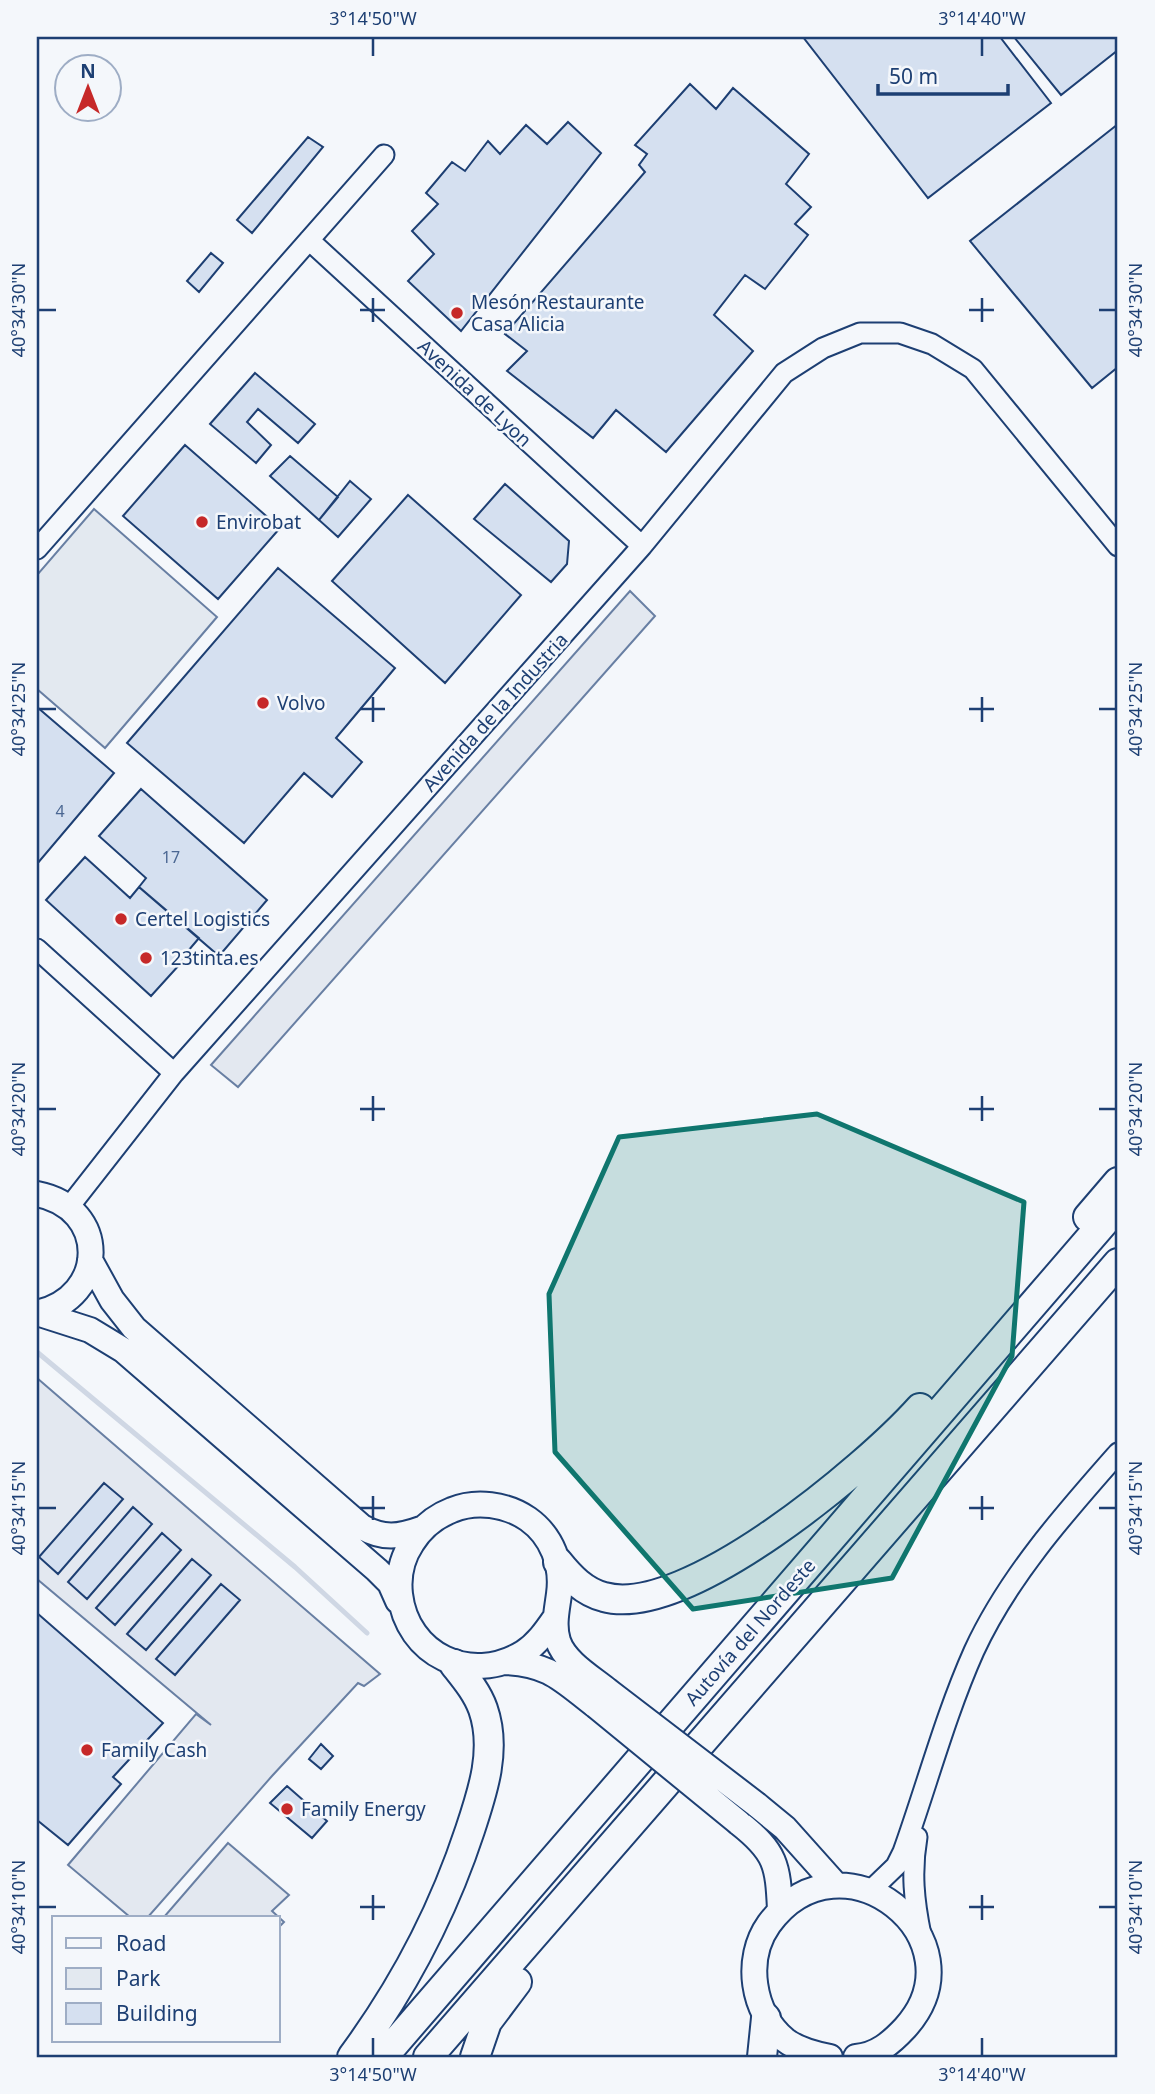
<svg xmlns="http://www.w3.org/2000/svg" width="1155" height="2094" font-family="'Noto Sans',sans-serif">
<rect width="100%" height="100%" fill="#f4f7fb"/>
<!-- green -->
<path fill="#e3e9f0" stroke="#687fa3" stroke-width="2" d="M94,509l123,108 -112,131 -68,-59v-114z"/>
<!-- parking -->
<path fill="#e3e8f0" stroke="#687fa3" stroke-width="2" d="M630,591l25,25 -417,471 -27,-22z
M37,1378l343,296 -16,12 -6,-3 -86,93 -124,141h-18l-62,-52 128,-151 15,11 -174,-146z
M228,1843l61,52 -17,16 12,11 -6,6v-11h-114z"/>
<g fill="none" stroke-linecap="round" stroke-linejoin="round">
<!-- stream -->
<path stroke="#cfd7e4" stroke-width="5" d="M37,1352l258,215 72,66"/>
</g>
<!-- building -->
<path fill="#d5e0f0" stroke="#1d3f73" stroke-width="2" d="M803,37h197l51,66 -123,95z
M1014,37h104v13l-57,45z
M690,84l26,25 17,-21 76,66 -23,30 25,23 -16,17 13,11 -43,54 -20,-14 -31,40 39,36 -87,101 -50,-42 -23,28 -86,-67 20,-20 -22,-17 140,-162 -6,-7 8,-11 -12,-9z
M568,122l33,31 -140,178 -53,-50 26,-27 -22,-23 26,-27 -12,-11 26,-31 13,9 23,-30 12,13 26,-29 21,19z
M1118,124v243l-26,21 -122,-147z
M308,137l15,10 -71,86 -15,-13z
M211,253l12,10 -24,29 -12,-11z
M255,373l60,51 -17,19 -40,-34 -11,13 24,23 -15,18 -46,-39z
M185,445l95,83 -62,71 -95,-83z
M290,456l48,41 -19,23 -49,-44z
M350,481l21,18 -33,38 -19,-17z
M505,484l64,57 -2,23 -16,18 -77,-63z
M408,495l113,100 -76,88 -113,-102z
M278,568l117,100 -59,70 26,24 -30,35 -28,-24 -60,70 -117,-100z
M37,707l77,66 -77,91z
M141,789l126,111 -48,56 -80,-69 7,-9 -47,-42z
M85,857l45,41 9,-11 60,51 -11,13 2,2 -39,43 -105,-96z
M104,1483l19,16 -65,75 -19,-17z
M133,1507l19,17 -65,75 -19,-17z
M162,1533l19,17 -66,75 -19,-17z
M192,1559l19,16 -65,75 -19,-16z
M221,1584l19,16 -65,75 -19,-16z
M37,1613l126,110 -50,54 8,7 -53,61 -31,-25z
M321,1744l12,12 -12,13 -12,-10z
M287,1786l40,35 -15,17 -42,-35z"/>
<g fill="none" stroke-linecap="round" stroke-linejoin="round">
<!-- minor casing -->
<g stroke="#1d3f73" stroke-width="23">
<path id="minor" d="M309,240l333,306
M37,549l347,-394
M37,949l137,124
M69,1207l105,-134 468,-527 142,-173 39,-25 37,-15h40l32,11 41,25 145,177
M917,1837c-6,35 -3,64 4,98
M870,1891l26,-25 7,-14c24,-67 42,-136 71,-201 34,-74 91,-138 144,-198"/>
</g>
<!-- major casing -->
<g stroke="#1d3f73" stroke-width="28">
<path id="major" d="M37,1194c72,14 71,103 0,119
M90,1260l22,40 22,28 228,199c21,12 37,10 59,2
M37,1313l53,17 33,20 254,220 13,13 8,18
M555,1618c-9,13 -18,26 -32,35 -53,32 -116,2 -123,-59 -2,-18 2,-36 12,-51 10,-16 22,-26 40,-33 24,-10 54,-6 76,9 24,17 35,46 31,75 -2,16 -6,31 -1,47 7,21 33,36 49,49
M505,1662c45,2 57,18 91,44
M757,1805l28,23 51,57
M739,1823c37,29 39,42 41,87
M830,2057c-16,-3 -32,-7 -45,-17 -33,-28 -41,-81 -16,-116 73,-100 216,16 136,104 -14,15 -28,27 -49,29"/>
</g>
<!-- highway casing -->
<g stroke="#1d3f73" stroke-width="32">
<path id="highway" d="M1088,1217l30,-35
M558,1562c12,15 26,30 46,35 82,23 263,-130 316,-189
M352,2057c51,-69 91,-145 118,-227 13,-39 27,-81 13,-121 -6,-17 -18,-31 -29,-45
M383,2057l735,-851
M428,2057l690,-794
M475,2057l12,-35 30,-40
M762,2057l4,-39"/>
</g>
<!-- minor -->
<use href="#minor" stroke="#f4f7fb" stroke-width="19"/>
<!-- major -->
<use href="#major" stroke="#f4f7fb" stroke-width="24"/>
<!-- highway -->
<use href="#highway" stroke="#f4f7fb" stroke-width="28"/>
<!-- major-bridge casing -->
<g stroke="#1d3f73" stroke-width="28" stroke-linecap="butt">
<path id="major-bridge" d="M607,1690l150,115
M596,1706l143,117"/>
</g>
<!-- major-bridge -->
<use href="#major-bridge" stroke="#f4f7fb" stroke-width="24"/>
</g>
<!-- marked area -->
<path fill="#0f766e" fill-opacity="0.2" stroke="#0f766e" stroke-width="5" stroke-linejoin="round" d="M817,1114l207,88 -12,154 -120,222 -199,31 -138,-157 -6,-158 70,-157z"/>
<!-- ticks -->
<path fill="none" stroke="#1d3f73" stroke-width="2.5" d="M373,38v18M982,38v18M373,298v24M982,298v24M38,310h18M360,310h25M969,310h25M1099,310h17M373,697v25M982,697v25M38,709h18M360,709h25M969,709h25M1099,709h17M373,1096v25M982,1096v25M38,1109h18M360,1109h25M969,1109h25M1099,1109h17M373,1496v24M982,1496v24M38,1508h18M360,1508h25M969,1508h25M1099,1508h17M373,1895v25M982,1895v25M38,1907h18M360,1907h25M969,1907h25M1099,1907h17M373,2038v18M982,2038v18"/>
<!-- markers -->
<g fill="#c62828" stroke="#f4f7fb" stroke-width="2.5">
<circle cx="457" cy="313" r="7"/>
<circle cx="202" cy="522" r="7"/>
<circle cx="263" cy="703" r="7"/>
<circle cx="121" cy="919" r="7"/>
<circle cx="146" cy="958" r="7"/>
<circle cx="87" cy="1750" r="7"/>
<circle cx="287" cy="1809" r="7"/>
</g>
<g text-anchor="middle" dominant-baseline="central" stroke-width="5" stroke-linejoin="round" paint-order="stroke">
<!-- number labels -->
<g font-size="16" fill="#4b6792">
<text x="60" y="811">4</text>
<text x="171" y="857">17</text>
</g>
<!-- poi labels -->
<g font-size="19" fill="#1d3f73" stroke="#f4f7fb" text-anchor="start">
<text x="471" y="302">Mesón Restaurante<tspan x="471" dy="22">Casa Alicia</tspan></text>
<text x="216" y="522">Envirobat</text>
<text x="277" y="703">Volvo</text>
<text x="135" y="919">Certel Logistics</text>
<text x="160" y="958">123tinta.es</text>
<text x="101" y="1750">Family Cash</text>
<text x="301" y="1809">Family Energy</text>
</g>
<!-- street labels -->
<g font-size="19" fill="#1d3f73" stroke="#f4f7fb">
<text transform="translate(475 393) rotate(43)">Avenida de Lyon</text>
<text transform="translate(495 712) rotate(-48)">Avenida de la Industria</text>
<text transform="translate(750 1632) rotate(-49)">Autovía del Nordeste</text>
</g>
</g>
<!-- border -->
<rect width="1155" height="2094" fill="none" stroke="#f4f7fb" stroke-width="77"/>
<!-- legend -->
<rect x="52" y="1916" width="228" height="126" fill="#f4f7fb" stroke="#9eadc5" stroke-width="2"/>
<rect x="66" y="1938" width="35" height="10" fill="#f4f7fb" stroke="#9eadc5" stroke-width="2"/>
<text x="116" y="1951" font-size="21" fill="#1d3f73">Road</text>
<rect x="66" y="1968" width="35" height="21" fill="#e3e9f0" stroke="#9eadc5" stroke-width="2"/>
<text x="116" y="1986" font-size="21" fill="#1d3f73">Park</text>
<rect x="66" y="2003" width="35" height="21" fill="#d5e0f0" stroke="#9eadc5" stroke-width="2"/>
<text x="116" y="2021" font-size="21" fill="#1d3f73">Building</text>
<!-- north arrow -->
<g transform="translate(88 88)"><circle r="33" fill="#f4f7fb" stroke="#9eadc5" stroke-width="2"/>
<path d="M0-5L12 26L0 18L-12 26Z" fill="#c62828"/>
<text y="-10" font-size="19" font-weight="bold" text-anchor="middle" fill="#1d3f73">N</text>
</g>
<!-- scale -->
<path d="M878 84v10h130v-10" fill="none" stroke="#1d3f73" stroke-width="3.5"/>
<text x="889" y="84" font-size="21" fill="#1d3f73" stroke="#f4f7fb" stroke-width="5" paint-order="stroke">50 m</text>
<rect x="38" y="38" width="1078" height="2018" fill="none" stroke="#1d3f73" stroke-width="2.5"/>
<g font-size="18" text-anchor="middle" fill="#1d3f73">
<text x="373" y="25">3°14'50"W</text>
<text x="982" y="25">3°14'40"W</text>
<text transform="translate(19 310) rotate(-90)" y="6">40°34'30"N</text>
<text transform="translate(1136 310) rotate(-90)" y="6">40°34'30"N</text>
<text transform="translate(19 709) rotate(-90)" y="6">40°34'25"N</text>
<text transform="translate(1136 709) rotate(-90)" y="6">40°34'25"N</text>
<text transform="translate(19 1109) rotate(-90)" y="6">40°34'20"N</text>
<text transform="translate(1136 1109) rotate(-90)" y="6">40°34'20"N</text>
<text transform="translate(19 1508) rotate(-90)" y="6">40°34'15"N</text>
<text transform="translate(1136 1508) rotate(-90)" y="6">40°34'15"N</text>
<text transform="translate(19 1907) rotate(-90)" y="6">40°34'10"N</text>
<text transform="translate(1136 1907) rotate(-90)" y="6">40°34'10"N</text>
<text x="373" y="2081">3°14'50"W</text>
<text x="982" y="2081">3°14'40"W</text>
</g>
</svg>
